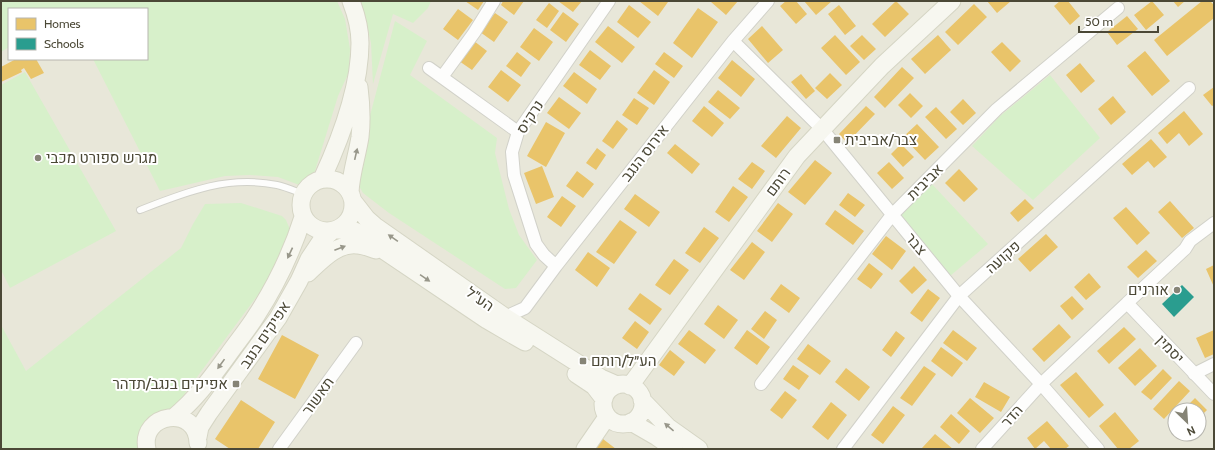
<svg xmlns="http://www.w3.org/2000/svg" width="1215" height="450" font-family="Cabin,Heebo,sans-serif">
<rect width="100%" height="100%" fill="#f3f3ec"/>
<!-- residential -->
<path fill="#e8e7d9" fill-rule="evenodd" d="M1,1h1213v448h-1213zM9,9h138v50h-138zM1175,410h24v24h-24z"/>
<!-- green -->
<path fill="#d7f0ca" d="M1,1h336l8,18 5,30 -1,23 -11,24 -24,78 -12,12 -24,-9 -28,-2 -25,1 -65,15 -67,-132h54v-50h-138v38l-8,5z
M359,1h72l-3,7 -15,15 -20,-9 -20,70 -2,-41 -6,-27z
M395,21l32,20 -17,34 87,63 -2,15 14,56 10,26 18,25 -21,28 -11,1 -116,-76 -26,-20 -8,-14 3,-18z
M25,72l91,159 -106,57 -9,-18v-185z
M1050,75l50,63 -67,62 -61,-54 28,-30z
M931,183l57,61 -38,32 -49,-61z
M241,203l41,13 4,4 5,12 -19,44 -95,128 -38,45h-138v-124l25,46 155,-123 12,-24 12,-20z"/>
<!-- homes -->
<path fill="#e9c46a" d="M465,1h19l-6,9z
M503,1h21l-10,14 -13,-10z
M558,1h24l-9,11z
M639,1h28l1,1 -10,14z
M712,1h26l-12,14 -15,-13z
M786,1h10l11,13 -11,10 -16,-18z
M804,1h28l-16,14z
M896,1l13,13 -24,23 -13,-13z
M987,1h24l-14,12z
M1060,1h8l12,15 -10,9 -16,-19z
M1152,1l12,14 -18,15 -12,-15z
M1173,1h12l-7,6z
M1202,1h8l4,4v13l-47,38 -13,-16z
M549,3l10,8 -12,17 -11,-8z
M974,4l13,13 -29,28 -13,-13z
M629,5l22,17 -13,16 -21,-16z
M839,5l17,21 -11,9 -17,-21z
M698,8l20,14 -26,36 -19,-15z
M458,9l15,11 -15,20 -15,-11z
M563,12l16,12 -13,18 -16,-12z
M495,13l13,9 -14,20 -14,-10z
M1127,16l11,13 -21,16 -10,-13z
M608,26l27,21 -13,16 -27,-21z
M762,26l21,24 -15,13 -20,-24z
M534,28l19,14 -14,19 -19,-14z
M835,35l25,27 -14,13 -25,-27z
M862,35l14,14 -12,11 -14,-14z
M938,35l13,15 -26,24 -14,-15z
M474,41l13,10 -15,19 -13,-9z
M1002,42l19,19 -11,11 -19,-20z
M590,50l21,16 -11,14 -21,-15z
M1145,51l25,30 -18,15 -25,-30z
M517,52l14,11 -10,14 -15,-11z
M664,52l19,14 -9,12 -19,-14z
M16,59h20l8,14 -13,6 -7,-11 -3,2 1,2 -21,10v-15z
M732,60l23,19 -14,18 -23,-19z
M1080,63l15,18 -14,12 -15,-18z
M902,67l12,11 -29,30 -11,-11z
M501,70l20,15 -13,17 -20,-15z
M654,70l16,12 -16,23 -17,-12z
M574,72l23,17 -10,15 -24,-18z
M830,73l12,12 -15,14 -12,-11z
M801,74l14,17 -9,8 -15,-17z
M1214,87v18l-2,1 -9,-11z
M718,90l22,18 -10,11 -22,-17z
M910,93l13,13 -12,12 -13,-13z
M1113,96l13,16 -15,13 -13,-16z
M559,97l22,16 -12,16 -22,-16z
M634,98l15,10 -12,17 -15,-10z
M963,99l13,14 -13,12 -13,-13z
M704,106l20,17 -12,14 -20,-16z
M866,106l9,8 -28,29 -8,-9z
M936,107l21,22 -11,10 -21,-22z
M1184,111l19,23 -14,12 -10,-13 -12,11 -9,-11z
M787,116l14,12 -25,30 -15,-12z
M617,120l11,9 -15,20 -11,-8z
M546,122l19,11 -19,34 -19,-11z
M917,124l22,23 -14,13 -22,-23z
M1151,139l16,18 -13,11 -6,-7 -16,14 -10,-11z
M675,144l25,20 -8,10 -25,-21z
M901,144l13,13 -11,10 -12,-13z
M597,148l9,7 -10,15 -10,-7z
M815,160l17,13 -27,32 -17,-13z
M752,162l13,9 -13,18 -14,-10z
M889,162l15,16 -12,11 -15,-16z
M542,166l12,31 -18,7 -12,-31z
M959,169l19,20 -14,13 -19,-19z
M577,171l17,13 -11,14 -17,-12z
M733,186l15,11 -19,25 -14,-10z
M848,193l17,12 -10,12 -16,-12z
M635,194l25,18 -11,15 -25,-18z
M562,196l14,10 -15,21 -14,-10z
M1025,199l9,9 -16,14 -8,-9z
M1170,201l24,27 -12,10 -24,-26z
M778,203l15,11 -21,28 -15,-11z
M1126,207l24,26 -13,12 -24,-27z
M835,210l29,21 -11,14 -28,-21z
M620,220l17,12 -23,32 -18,-12z
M704,227l15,11 -19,25 -15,-10z
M1046,234l12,13 -28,25 -12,-13z
M886,236l20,15 -14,19 -20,-16z
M752,242l13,10 -21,28 -14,-10z
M1146,250l11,11 -19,17 -11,-11z
M588,252l22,16 -13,19 -22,-17z
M674,259l15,11 -19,25 -15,-10z
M869,263l14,11 -12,15 -14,-10z
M1214,265v22l-8,-18z
M914,266l13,14 -15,14 -13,-13z
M1089,273l12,14 -15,13 -12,-13z
M781,284l19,14 -11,15 -19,-14z
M928,289l12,9 -18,24 -12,-9z
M640,293l22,16 -12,16 -22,-16z
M1072,296l12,13 -12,11 -12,-14z
M718,305l20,15 -14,19 -20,-15z
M765,311l12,9 -13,19 -13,-10z
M635,321l14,11 -12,17 -15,-11z
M1059,324l12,13 -27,25 -12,-13z
M1124,327l12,12 -27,25 -12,-13z
M689,330l27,20 -11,14 -27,-20z
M747,330l23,17 -13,18 -23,-17z
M953,330l24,18 -10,13 -24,-18z
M1214,330v24l-9,4 -9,-20z
M896,331l9,7 -14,19 -9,-7z
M282,335l37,20 -24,44 -37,-20z
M808,344l23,17 -11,14 -23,-16z
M941,347l22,16 -11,14 -21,-16z
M1140,348l17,18 -22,20 -17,-18z
M670,350l15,12 -11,14 -15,-11z
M793,365l16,11 -10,14 -16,-11z
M924,366l12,8 -24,32 -12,-8z
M846,368l24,19 -11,14 -24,-19z
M1163,369l9,9 -21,22 -10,-8z
M1076,372l28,33 -15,13 -29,-33z
M1179,381l11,10 -26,28 -11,-10z
M984,382l26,15 -9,15 -26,-15z
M785,391l12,9 -15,19 -12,-9z
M970,398l24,20 -14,15 -23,-20z
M1195,398l12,12 -8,8v-8h-16z
M241,400l34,22 -17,27h-28l-15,-10z
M831,402l16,13 -19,25 -16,-13z
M893,406l12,9 -22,29 -12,-9z
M1115,412l24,29 -10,8h-11l-19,-23z
M951,414l19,17 -11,13 -19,-17z
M1047,421l22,25 -4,3h-14l-7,-8 -9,8 -8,-11z
M935,434l18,15h-30l-1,-1z
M603,439l13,10h-21z"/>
<!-- schools -->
<path fill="#2a9d8f" d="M1182,285l12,12 -20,20 -12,-13z"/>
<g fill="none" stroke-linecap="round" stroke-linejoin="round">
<!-- lane casing -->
<g stroke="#d1d1c9" stroke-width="8">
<path id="lane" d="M140,210c46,-18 87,-35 137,-25 9,2 18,6 26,9"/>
</g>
<!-- street casing -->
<g stroke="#d1d1c9" stroke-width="14">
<path id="street" d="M733,41l90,89 136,166 82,88 57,65
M429,68l89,64
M442,77l32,-44 20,-32
M556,266l-12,-11 -8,-11 -22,-69 -2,-23 6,-20 91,-131
M1127,303l58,-54 5,-8 24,-18
M505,317l20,-9 31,-42 177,-225 35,-40
M1194,374l20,-10
M761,384l131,-169 105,-106 121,-101
M279,449l77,-106
M843,449l116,-153 230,-208
M982,449l59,-65 86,-81 87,91"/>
</g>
<!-- secondary casing -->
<g stroke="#d5d5c4" stroke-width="19">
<path id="secondary" d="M301 205a26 26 0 1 1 52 0a26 26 0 1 1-52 0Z
M322,179c18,-39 38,-93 38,-136 0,-14 -4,-29 -9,-42
M350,192c1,-19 7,-36 10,-55 2,-17 1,-34 -1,-50
M353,201l14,18 8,7 130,91 96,61 16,7
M338,230l6,-1 11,2 132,89 38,22
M308,273c14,-13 29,-30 49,-28 6,0 13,3 19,5
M576,374l18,12 10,13
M603 404a20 20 0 1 1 40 0a20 20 0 1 1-40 0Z
M630,386l167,-230 85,-90 70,-65
M642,400l26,27 31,22
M174,417c22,-18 37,-39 54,-62 9,-13 20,-26 28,-39 20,-31 36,-64 47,-99
M631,422l26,15 17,12
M198,437l2,-10 9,-14 69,-95 21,-37 10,-22 12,-18 10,-9
M147,449c-8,-36 50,-45 51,-6
M585,449l22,-32"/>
</g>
<!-- lane -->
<use href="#lane" stroke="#fdfdfc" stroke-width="6"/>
<!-- street -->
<use href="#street" stroke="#fdfdfc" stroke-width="12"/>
<!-- secondary -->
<use href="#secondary" stroke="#f7f7f0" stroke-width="17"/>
</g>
<!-- one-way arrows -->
<defs><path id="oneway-solid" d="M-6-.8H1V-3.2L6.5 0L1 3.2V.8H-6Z"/></defs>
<g fill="#98978a">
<use href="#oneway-solid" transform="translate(356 154) rotate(-77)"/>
<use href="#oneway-solid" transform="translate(393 238) rotate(-145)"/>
<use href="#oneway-solid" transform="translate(340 248) rotate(-21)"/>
<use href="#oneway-solid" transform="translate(290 253) rotate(115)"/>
<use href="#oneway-solid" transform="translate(425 278) rotate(34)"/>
<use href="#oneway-solid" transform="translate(221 364) rotate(126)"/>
<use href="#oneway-solid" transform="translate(669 427) rotate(-140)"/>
</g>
<!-- markers -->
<g fill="#868476" stroke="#fff" stroke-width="1.5">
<rect x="833" y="136" width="8" height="8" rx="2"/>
<circle cx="38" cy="158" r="4"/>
<circle cx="1177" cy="290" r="4"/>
<rect x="579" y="357" width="8" height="8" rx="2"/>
<rect x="232" y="380" width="8" height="8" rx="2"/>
</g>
<g text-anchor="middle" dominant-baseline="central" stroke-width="4" stroke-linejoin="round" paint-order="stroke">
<!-- street labels -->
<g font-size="15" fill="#4b4836" stroke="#fff">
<text transform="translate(530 117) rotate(-57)">נרקיס</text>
<text transform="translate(645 153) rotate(-52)">אירוס הנגב</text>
<text transform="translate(778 182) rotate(-54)">רותם</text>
<text transform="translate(925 182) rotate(-45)">אביבית</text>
<text transform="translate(916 244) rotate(50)">צבר</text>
<text transform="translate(1003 257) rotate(-42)">פקועה</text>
<text transform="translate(480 299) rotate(35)">הע"ל</text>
<text transform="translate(265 335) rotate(-56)">אפיקים בנגב</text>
<text transform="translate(1170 349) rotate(46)">יסמין</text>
<text transform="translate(318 396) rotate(-54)">תאשור</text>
<text transform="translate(1012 416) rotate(-48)">הדר</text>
</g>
<!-- poi labels -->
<g font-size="15" fill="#4b4836" stroke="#fff" text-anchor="start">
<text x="845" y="140">צבר/אביבית</text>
<text x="46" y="158">מגרש ספורט מכבי</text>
<text x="1169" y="290" text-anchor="end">אורנים</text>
<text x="591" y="361">הע״ל/רותם</text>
<text x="228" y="384" text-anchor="end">אפיקים בנגב/תדהר</text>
</g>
</g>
<!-- border -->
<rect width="1215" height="450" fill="none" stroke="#4b4836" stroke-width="4"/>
<!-- legend -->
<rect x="8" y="8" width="140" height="52" fill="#ffffff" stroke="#b7b6af"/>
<rect x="16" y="18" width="20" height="12" fill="#e9c46a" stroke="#b7b6af"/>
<text x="44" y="28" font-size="12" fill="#4b4836">Homes</text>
<rect x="16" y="38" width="20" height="12" fill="#2a9d8f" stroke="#b7b6af"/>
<text x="44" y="48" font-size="12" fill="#4b4836">Schools</text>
<!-- north arrow -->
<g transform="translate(1187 422) rotate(155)"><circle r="19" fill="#ffffff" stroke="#b7b6af"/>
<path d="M0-3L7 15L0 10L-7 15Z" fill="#868476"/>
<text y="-6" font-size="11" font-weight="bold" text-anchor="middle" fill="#4b4836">N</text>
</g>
<!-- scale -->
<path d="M1079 26v6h79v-6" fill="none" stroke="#4b4836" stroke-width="2"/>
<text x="1085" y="26" font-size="12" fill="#4b4836" stroke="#ffffff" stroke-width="3" paint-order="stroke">50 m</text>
</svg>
